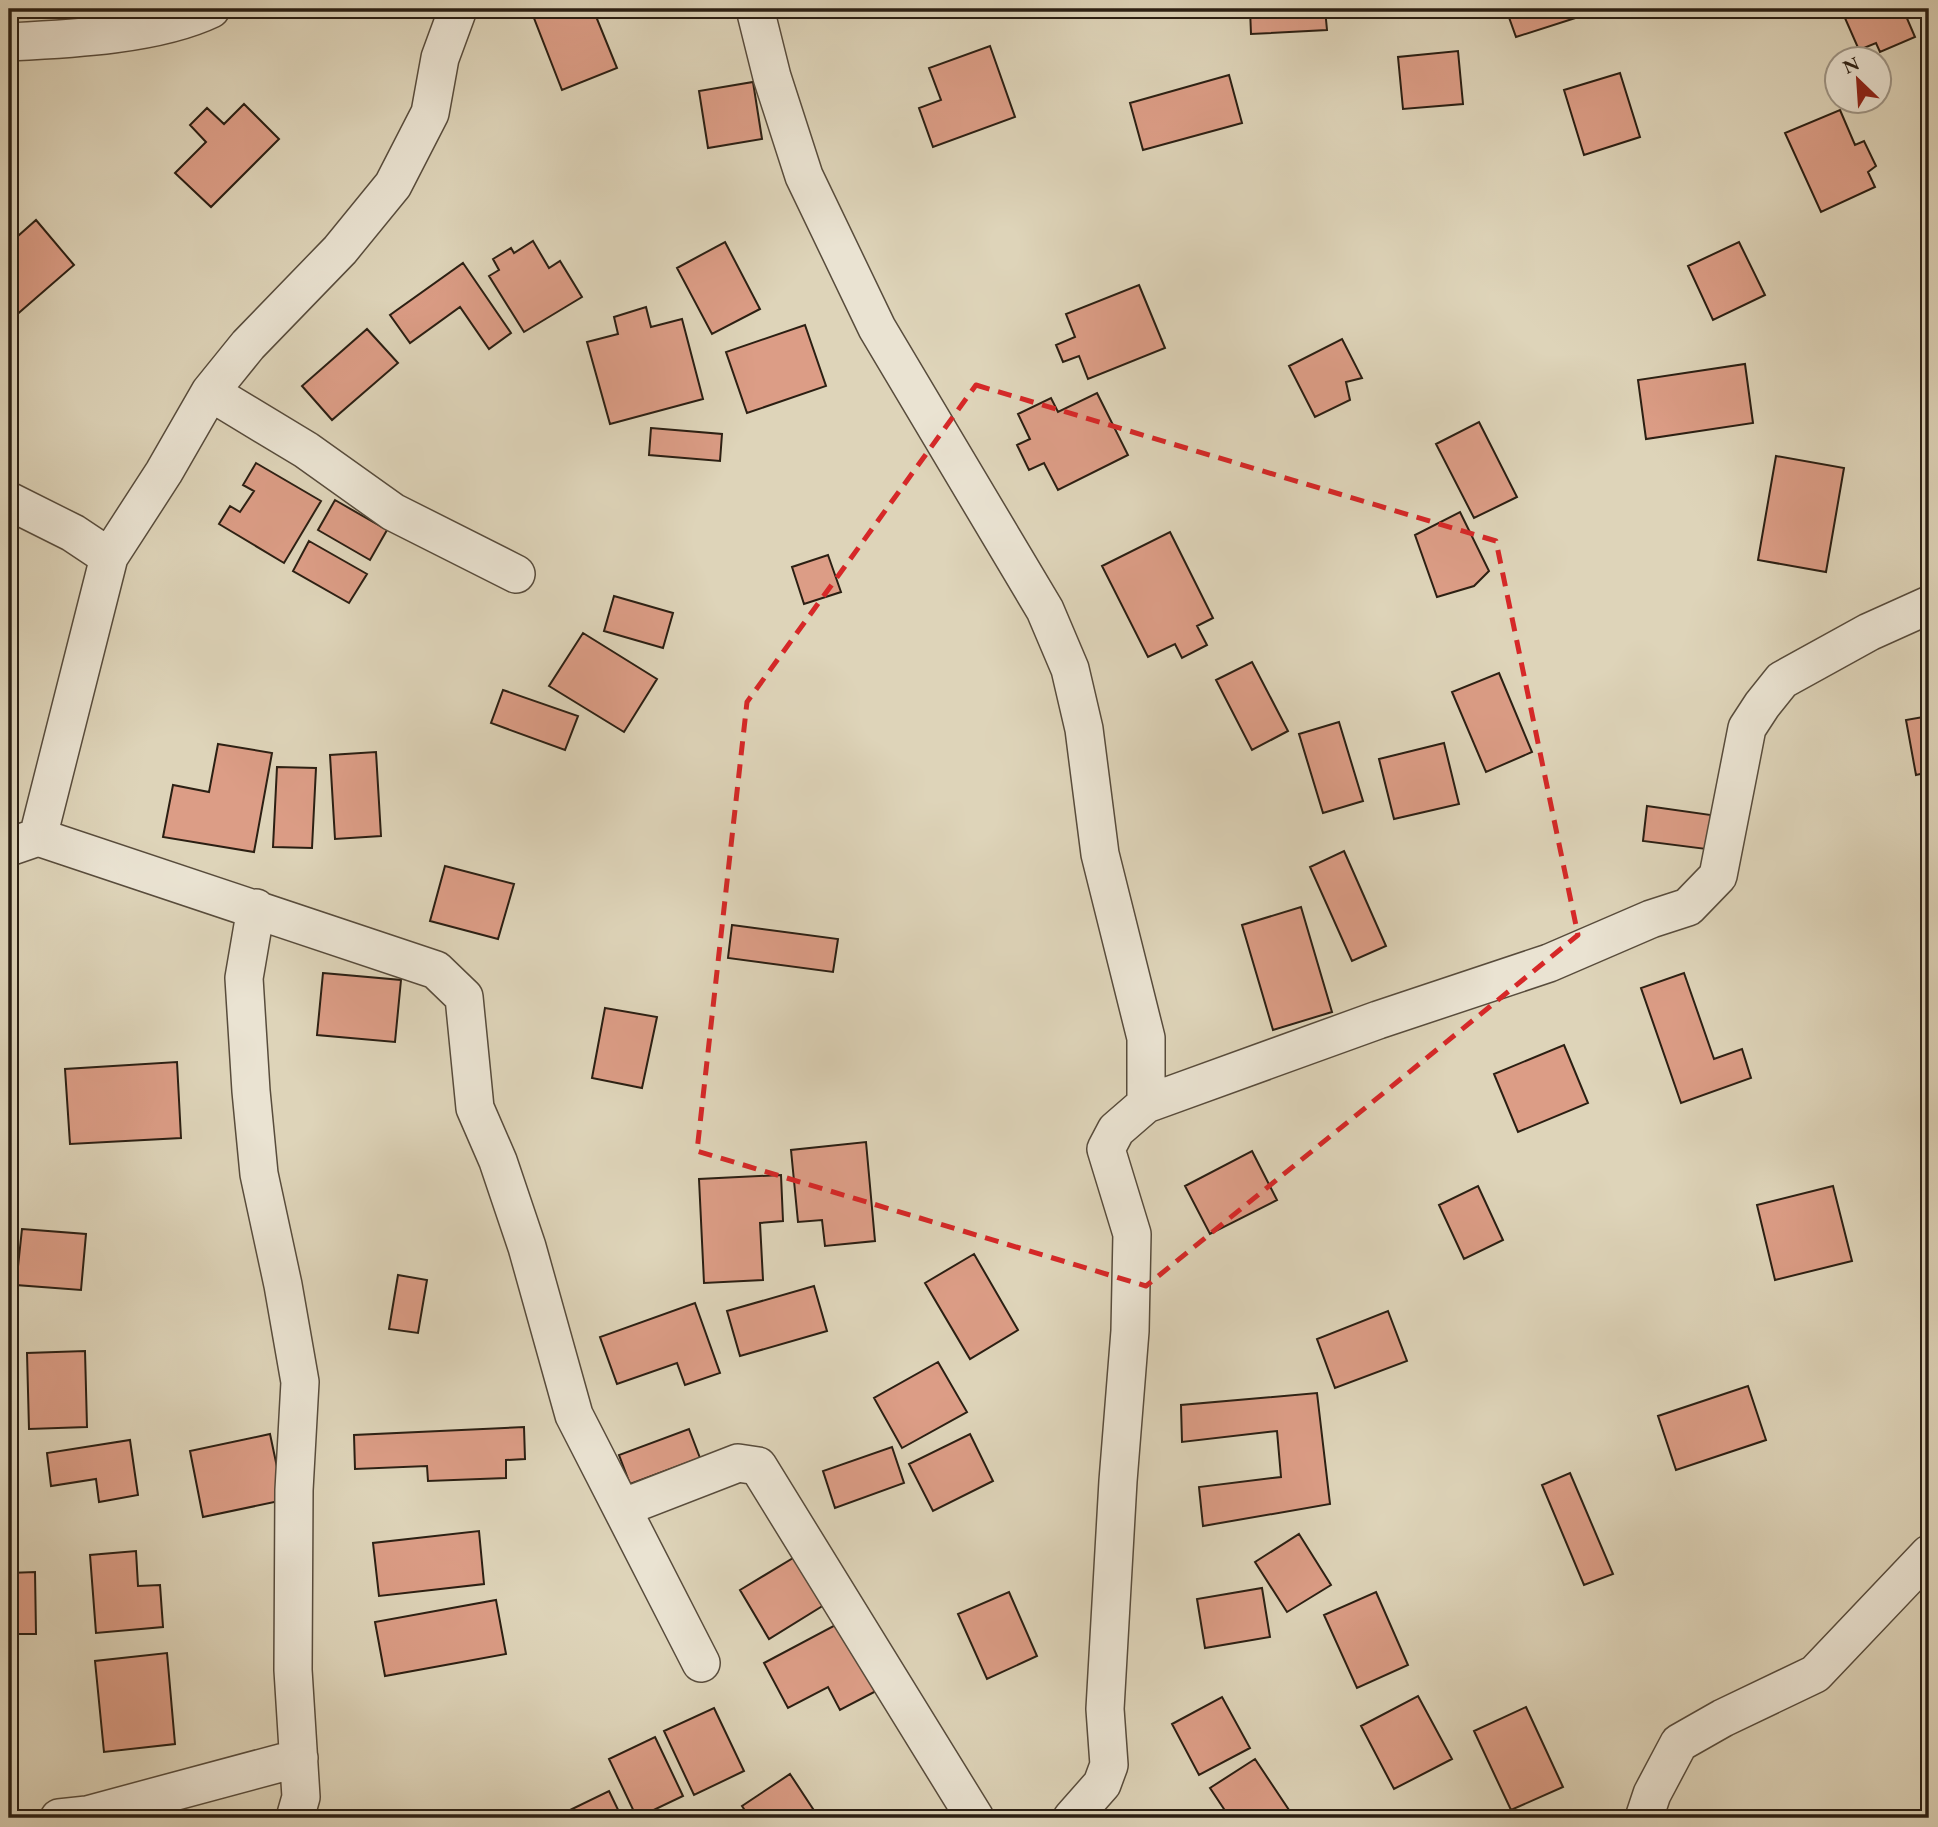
<svg xmlns="http://www.w3.org/2000/svg" width="1938" height="1827" font-family="'EB Garamond',serif">
<rect width="100%" height="100%" fill="#ded4b9"/>
<filter id="stains"><feTurbulence type="fractalNoise" baseFrequency=".00286" numOctaves="4"/><feColorMatrix values="0 0 0 0 .2 0 0 0 0 .09 0 0 0 0 .02 0 0 0 .5 -.17"/></filter>
<radialGradient id="worn" r=".72"><stop offset=".6" stop-color="#630" stop-opacity="0"/><stop offset="1" stop-color="#630" stop-opacity=".3"/></radialGradient>
<!-- building -->
<path fill="#dc9d86" stroke="#2b1f13" stroke-width="2" d="M542,9h51l24,59 -55,22 -30,-77z
M1250,9h75l2,21 -76,4z
M1506,9h87l1,3 -78,25z
M1841,9h62l12,28 -35,15 -4,-9 -17,7z
M990,46l25,71 -82,30 -14,-39 22,-8 -12,-32z
M1458,51l5,53 -60,5 -5,-52z
M1620,73l20,64 -56,18 -20,-65z
M1229,75l13,48 -99,27 -13,-47z
M753,82l9,57 -54,9 -9,-57z
M244,104l35,35 -68,68 -36,-34 31,-31 -16,-17 17,-17 17,16z
M1840,110l15,35 9,-4 12,25 -8,6 7,15 -54,25 -36,-79z
M36,220l38,45 -60,52 -5,-6v-67z
M533,241l16,27 11,-7 22,36 -58,35 -35,-56 10,-6 -6,-11 18,-11 3,5z
M725,242l35,67 -48,25 -35,-66z
M1739,242l26,53 -52,25 -25,-54z
M463,263l48,70 -22,16 -29,-42 -50,36 -20,-28z
M1139,285l26,63 -77,31 -9,-23 -16,6 -7,-17 19,-8 -9,-23z
M646,307l5,20 31,-8 21,80 -93,25 -23,-82 31,-8 -4,-17z
M805,325l21,61 -79,27 -21,-61z
M367,329l31,34 -66,57 -30,-34z
M1342,339l20,39 -16,4 4,18 -35,17 -26,-51z
M1745,364l8,59 -107,16 -8,-59z
M1097,393l31,62 -70,35 -14,-27 -15,7 -12,-25 13,-6 -12,-25 33,-16 7,14z
M1479,422l38,75 -43,21 -38,-74z
M651,428l71,6 -2,27 -71,-6z
M1776,456l68,12 -18,104 -68,-12z
M256,463l65,38 -37,62 -65,-39 11,-18 10,6 14,-21 -11,-6z
M335,500l52,30 -17,30 -52,-30z
M1460,512l29,59 -15,15 -37,11 -22,-62z
M1170,532l43,86 -16,8 10,19 -25,13 -7,-14 -27,13 -46,-91z
M309,541l58,33 -18,29 -56,-32z
M828,555l13,37 -37,12 -12,-37z
M614,596l59,17 -10,35 -59,-17z
M583,633l74,46 -33,53 -75,-46z
M1252,662l36,69 -36,19 -36,-70z
M1499,673l33,79 -46,20 -34,-80z
M503,690l75,26 -13,34 -74,-27z
M1929,716v56l-13,3 -10,-55z
M1339,722l24,79 -40,12 -24,-79z
M1444,743l15,61 -65,15 -15,-60z
M218,744l54,9 -18,99 -91,-15 10,-52 36,7z
M376,752l5,84 -46,3 -5,-84z
M277,767l39,1 -4,80 -39,-1z
M1647,806l64,9 -5,34 -63,-8z
M1344,851l42,95 -34,15 -42,-94z
M445,866l69,18 -16,55 -68,-18z
M1301,907l31,105 -59,18 -31,-105z
M732,925l106,14 -5,33 -105,-14z
M323,973l78,7 -6,62 -78,-7z
M1684,973l30,86 28,-10 9,29 -70,25 -40,-115z
M605,1008l52,9 -15,71 -50,-10z
M1564,1045l24,58 -70,29 -24,-58z
M177,1062l4,76 -111,6 -5,-75z
M866,1142l9,99 -50,5 -3,-26 -24,2 -7,-72z
M1252,1151l25,49 -67,34 -25,-48z
M781,1175l2,46 -23,2 3,57 -59,3 -5,-104z
M1478,1186l25,54 -39,19 -25,-54z
M1833,1186l19,75 -77,19 -18,-75z
M22,1229l64,5 -5,56 -65,-5z
M974,1254l44,76 -48,29 -45,-76z
M398,1275l29,5 -9,53 -29,-4z
M814,1286l13,45 -87,25 -13,-45z
M695,1303l25,70 -35,12 -8,-22 -60,21 -17,-47z
M1388,1311l19,50 -72,27 -18,-49z
M85,1351l2,76 -58,2 -2,-76z
M938,1362l29,50 -65,36 -28,-50z
M1748,1386l18,54 -90,30 -18,-54z
M1317,1393l13,111 -127,22 -4,-39 82,-10 -4,-46 -95,11 -1,-37z
M524,1427l1,32 -19,1v18l-78,3 -1,-15 -72,3 -1,-34z
M689,1429l11,29 -70,26 -11,-29z
M270,1434l14,66 -81,17 -13,-66z
M970,1434l23,47 -60,30 -24,-47z
M130,1440l8,55 -39,7 -3,-23 -45,7 -4,-33z
M892,1447l12,36 -69,25 -12,-37z
M1570,1473l43,101 -29,11 -42,-100z
M479,1531l5,53 -105,12 -6,-53z
M1299,1534l32,51 -44,27 -32,-50z
M808,1549l29,48 -68,42 -29,-49z
M136,1551l2,35 22,-1 3,42 -67,6 -6,-78z
M35,1572l1,62h-27v-61z
M1262,1588l8,49 -65,11 -8,-49z
M1009,1592l28,64 -50,23 -29,-65z
M1376,1592l32,73 -51,23 -33,-73z
M496,1600l10,54 -121,22 -10,-54z
M841,1622l37,68 -38,20 -12,-23 -40,21 -24,-45z
M167,1653l8,91 -71,8 -9,-91z
M1418,1696l34,63 -58,30 -33,-63z
M1222,1697l28,51 -51,27 -27,-51z
M1526,1707l37,80 -52,23 -37,-79z
M714,1708l30,63 -50,24 -30,-64z
M655,1737l28,59 -46,22 -28,-59z
M1255,1759l34,51 -12,8h-47l-20,-30z
M790,1774l29,44h-69l-8,-12z
M609,1791l13,27h-48l-4,-8z"/>
<g fill="none" stroke-linecap="round" stroke-linejoin="round">
<!-- minor casing -->
<g stroke="#584c3c" stroke-width="40">
<path id="minor" d="M755,9l17,68 32,99 73,152 168,282 25,59 14,60 16,125 46,184v66
M9,42c60,-3 148,-7 202,-33
M210,392l96,58 87,62 123,62
M9,501l64,32 36,24
M38,837l71,-280 55,-85 46,-80 38,-47 92,-95 53,-65 37,-72 10,-55 18,-49
M9,847l29,-10 398,133 28,27 11,111 23,53 29,86 47,168 127,248
M256,908l-12,70 7,113 8,83 24,111 17,97 -6,108 -1,180 8,127 -6,21
M622,1508l116,-45 20,3 217,352
M59,1818l28,-3 212,-57
M1072,1818l30,-34 7,-19 -4,-56 13,-228 12,-150 2,-97 -26,-85 10,-19 30,-26 232,-84 171,-57 102,-44 37,-12 30,-31 29,-148 15,-23 20,-25 87,-48 60,-27
M1644,1818l8,-24 27,-51 44,-25 92,-44 114,-120"/>
</g>
<!-- minor -->
<use href="#minor" stroke="#eae3d2" stroke-width="37"/>
</g>
<!-- marked area -->
<path fill="none" stroke="#d62828" stroke-width="5" stroke-dasharray="14 9" stroke-linejoin="round" d="M976,385l520,156 82,394 -432,351 -449,-135 50,-449z"/>
<!-- margin -->
<rect width="1938" height="1827" fill="none" stroke="#ded4b9" stroke-width="35"/>
<rect x="10" y="10" width="1917" height="1806" fill="none" stroke="#2b1f13" stroke-width="3.5"/>
<rect x="18" y="18" width="1903" height="1792" fill="none" stroke="#2b1f13" stroke-width="2"/>
<!-- north arrow -->
<g transform="translate(1858 80) rotate(335)"><circle r="33" fill="#eae3d2" stroke="#9e9586" stroke-width="2"/>
<path d="M0-5L12 26L0 18L-12 26Z" fill="#8f2418"/>
<text y="-10" font-size="19" font-weight="bold" text-anchor="middle" fill="#2b1f13">N</text>
</g>
<rect width="100%" height="100%" filter="url(#stains)"/>
<rect width="100%" height="100%" fill="url(#worn)"/>
</svg>
